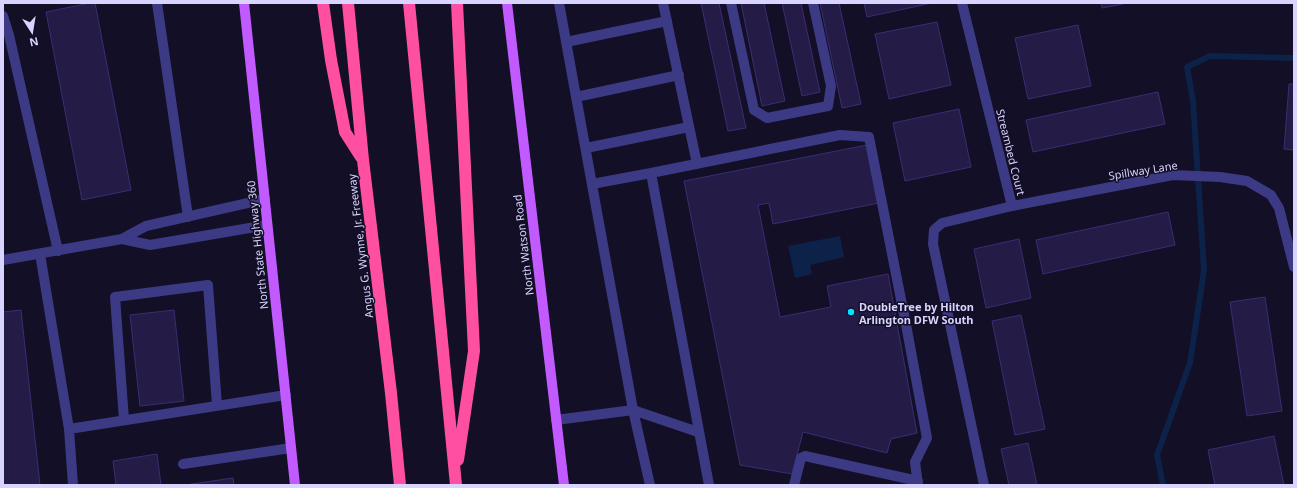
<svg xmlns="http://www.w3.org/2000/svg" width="1297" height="488" font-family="'Noto Sans',sans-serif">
<rect width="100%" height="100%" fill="#130f26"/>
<!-- water -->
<path fill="#0c2248" d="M840,236l4,21 -34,8 2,9 -17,4 -7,-32z"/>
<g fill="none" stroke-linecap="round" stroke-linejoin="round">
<!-- stream -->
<path stroke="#0c2248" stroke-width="6" d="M1163,485l-6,-30 33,-92 14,-93 -11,-169 -6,-34 23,-11 84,2"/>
</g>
<!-- building -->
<path fill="#241b47" stroke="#3b2d73" d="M90,3h5l36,187 -49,10 -36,-188z
M701,3h18l27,125 -18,3z
M741,3h23l21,98 -23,5z
M782,3h19l19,89 -18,4z
M820,3h19l22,101 -19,4z
M864,3h68l-65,14z
M1101,3h27l-26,5z
M937,22l14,63 -62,14 -14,-65z
M1078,25l13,61 -63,13 -13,-61z
M1289,84h5v66l-10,-1z
M1158,92l7,32 -132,28 -7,-32z
M959,109l12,58 -66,14 -12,-58z
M867,145l12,58 -106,21 -4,-21 -11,2 22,112 51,-10 -4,-21 61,-12 29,159 -26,6 -4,14 -84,-21 -11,42 -52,-9 -56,-284z
M1168,212l7,33 -132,29 -7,-34z
M1019,239l12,59 -45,10 -12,-59z
M1265,297l17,114 -35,5 -17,-114z
M21,310l19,175h-37v-173z
M174,310l10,91 -44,5 -10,-91z
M1021,315l24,114 -30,6 -23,-114z
M1274,436l10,49h-69l-7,-35z
M1028,443l9,42h-28l-8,-36z
M157,454l4,31h-45l-3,-24z
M233,478l1,7h-49z"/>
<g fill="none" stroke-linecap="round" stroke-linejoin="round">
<!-- minor -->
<path stroke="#3d3a85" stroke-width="10" d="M157,3l31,214
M559,3l74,407 17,75
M663,3l34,161
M731,3l23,107 13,8 61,-12 3,-20 -18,-83
M962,3l50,203
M3,16l6,19 49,216
M566,42l101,-21
M576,97l103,-22
M586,148l103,-21
M592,184l59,-11
M122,239l28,6 117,-20
M40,254l29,175
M3,260l119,-21 24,-13 119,-27
M124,420l-9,-123 93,-12 9,120
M556,420l77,-10 65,22
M183,464l108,-16
M73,485l-4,-56 217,-34
M709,485l-58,-312 189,-38 29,2 38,193 20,108 -12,24 3,23
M794,485l7,-27 4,-2 113,25
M984,485l-51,-241 1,-14 8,-7 70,-17 161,-31 47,2 27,4 24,14 8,13 15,59"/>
<!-- major -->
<path stroke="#c25bff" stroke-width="10" d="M244,3l51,482
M507,3l57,482"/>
<!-- highway -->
<path stroke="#ff4fa3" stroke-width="12" d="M323,3l8,57 14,72 16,25
M348,3l15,157 28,233 9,92
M409,3l47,482
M457,3l17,348 -16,109"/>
</g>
<!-- markers -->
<circle fill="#00e5ff" stroke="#130f26" stroke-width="1.5" cx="851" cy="312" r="4"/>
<g text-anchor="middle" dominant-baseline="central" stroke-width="3" stroke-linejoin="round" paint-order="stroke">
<!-- street labels -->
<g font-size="11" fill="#d9d4ff" stroke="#130f26">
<text transform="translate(1011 152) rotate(76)">Streambed Court</text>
<text transform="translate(1143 170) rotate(-9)">Spillway Lane</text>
<text transform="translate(257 245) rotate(-96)">North State Highway 360</text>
<text transform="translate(523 245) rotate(-97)">North Watson Road</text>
<text transform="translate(360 246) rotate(-97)">Angus G. Wynne, Jr. Freeway</text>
</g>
<!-- poi labels -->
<g font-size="11" font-weight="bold" fill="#d9d4ff" stroke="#130f26" text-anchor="start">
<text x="859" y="306">DoubleTree by Hilton<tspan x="859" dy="13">Arlington DFW South</tspan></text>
</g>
</g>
<!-- border -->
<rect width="1297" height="488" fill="none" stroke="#d9d4ff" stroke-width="8"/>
<!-- north arrow -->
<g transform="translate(32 32) rotate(168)" stroke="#130f26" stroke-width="3" paint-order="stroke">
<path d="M0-3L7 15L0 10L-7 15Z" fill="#d9d4ff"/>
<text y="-6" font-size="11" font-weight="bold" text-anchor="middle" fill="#d9d4ff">N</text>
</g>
</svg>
